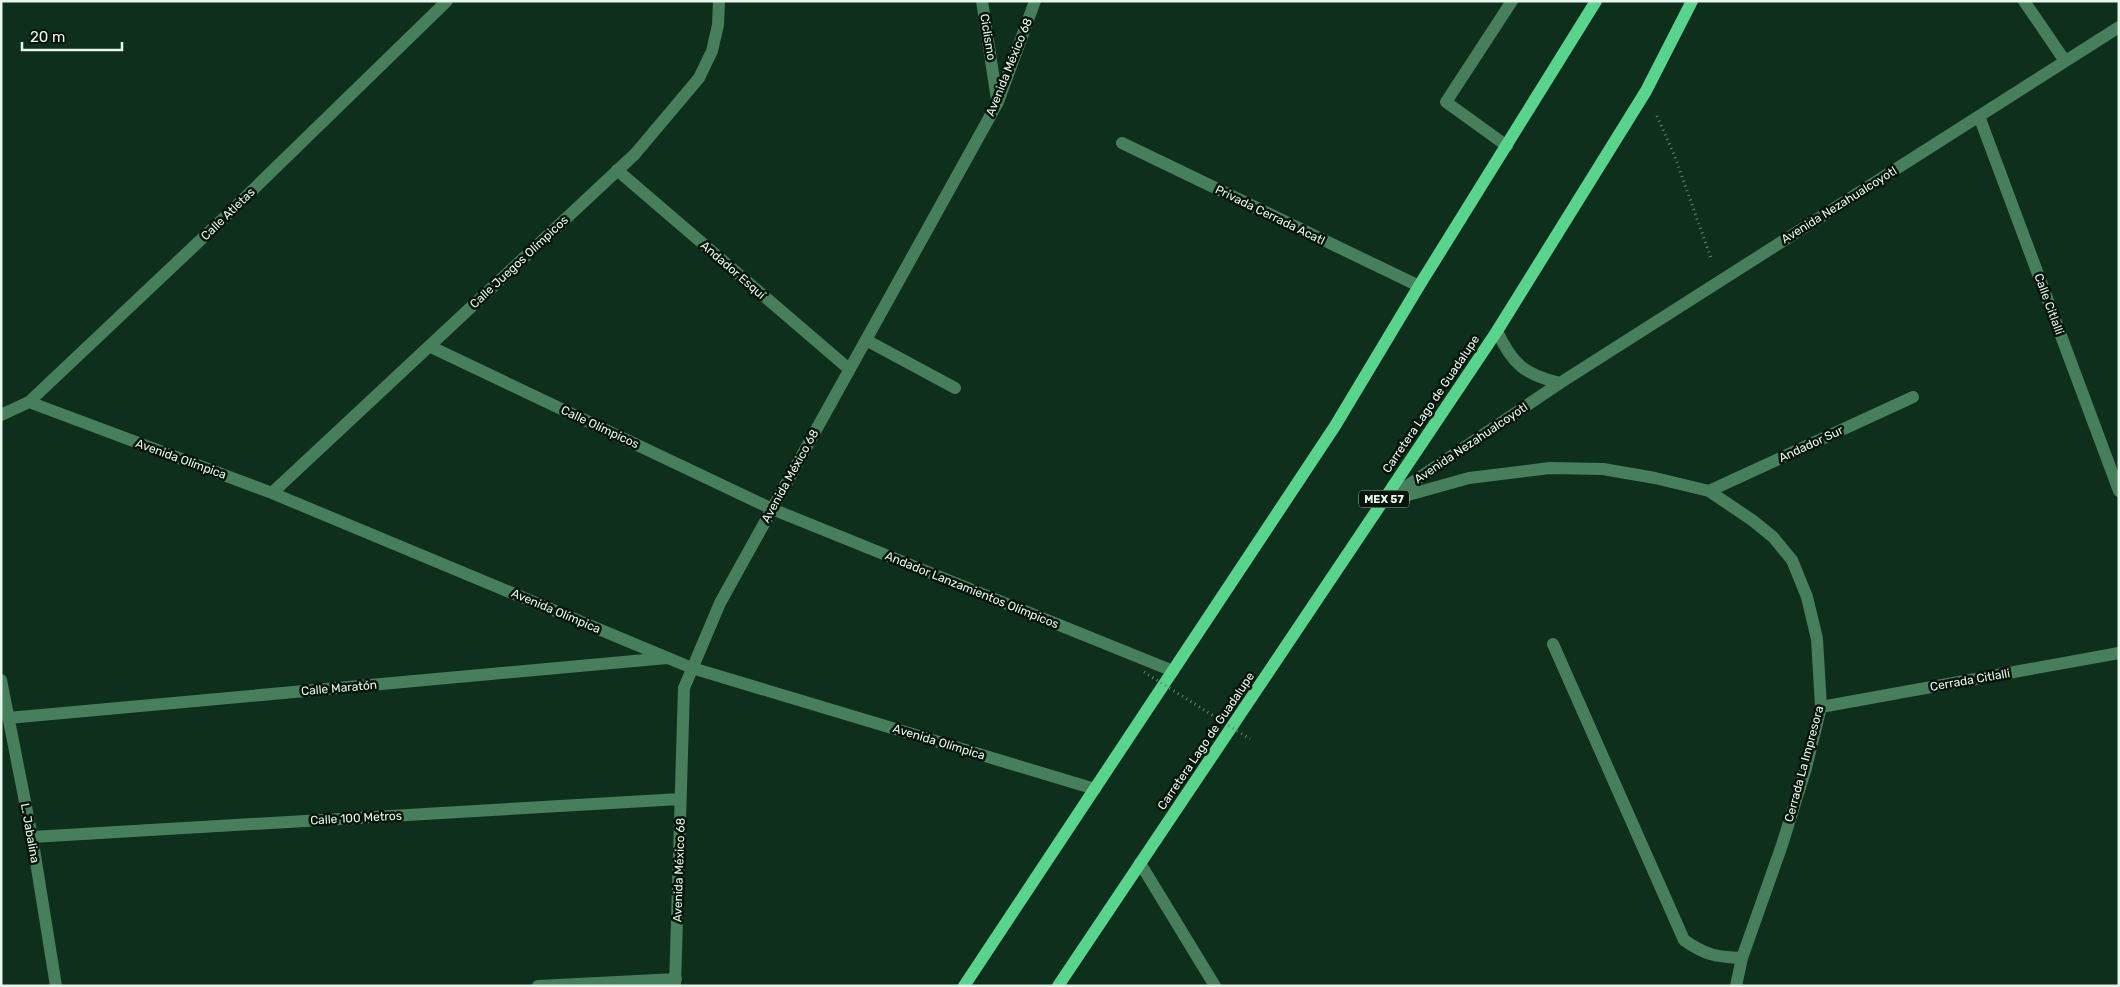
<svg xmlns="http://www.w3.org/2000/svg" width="2120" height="987" viewBox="0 0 2120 987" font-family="Rubik,sans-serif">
<rect width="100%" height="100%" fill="#0e2f1c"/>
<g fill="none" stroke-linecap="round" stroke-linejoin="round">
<!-- path -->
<path stroke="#688473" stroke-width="3" stroke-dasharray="1 4" stroke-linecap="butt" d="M 1657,116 L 1675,157 L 1711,258"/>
<!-- minor -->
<path stroke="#477e5b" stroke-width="12" d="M 982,1 L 997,100
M 2024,1 L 2065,61
M 1979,116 L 2119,491
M 1122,143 L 1419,286
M 1507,146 L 1446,102 L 1512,1
M 617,170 L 849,369
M 1497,331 C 1512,364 1525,375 1560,383
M 866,340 L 955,388
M 429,346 L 772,509 L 1173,671
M 29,402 L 272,493 L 692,668 L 1095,789
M 1,415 L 29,402 L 227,215 L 447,1
M 1709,491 L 1913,397
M 272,493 L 635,154 L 699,78 L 712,51 L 718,25 L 719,1
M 1392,496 L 1560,383 L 2119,27
M 1383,502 L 1469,478 L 1550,468 L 1603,469 L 1655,478 L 1709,491 L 1752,520 L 1773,537 L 1792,560 L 1807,597 L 1817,639 L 1821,707 L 1806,768 L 1782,845 L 1742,958 L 1736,986
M 1553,644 L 1684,940 C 1705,955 1716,957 1742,958
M 1,680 L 32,837 L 56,986
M 1821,707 L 2119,653
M 8,718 L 667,658
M 32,837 L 680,799
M 1140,863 L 1215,986
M 538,986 L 676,979
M 675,986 L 684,688 L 720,603 L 998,102 L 1035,1"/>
<!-- major -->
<path stroke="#59d48d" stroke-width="12" d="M 964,986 L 1335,426 L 1419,286 L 1596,1
M 1058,986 L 1497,331 L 1646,91 L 1692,1"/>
<!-- path-bridge -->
<path stroke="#688473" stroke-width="3" stroke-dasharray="1 4" stroke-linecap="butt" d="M 1144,672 L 1250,739"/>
</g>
<g text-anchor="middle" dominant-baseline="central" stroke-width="5" stroke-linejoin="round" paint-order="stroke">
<!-- shield labels -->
<rect fill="#06140b" stroke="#a2b4a8" stroke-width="1" x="1359" y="490.5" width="50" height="17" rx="4"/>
<g font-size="11" font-weight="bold" fill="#e5f8eb">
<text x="1384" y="499">MEX 57</text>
</g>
<!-- street labels -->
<g font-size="12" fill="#e5f8eb" stroke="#06140b">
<text transform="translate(988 37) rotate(81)">Ciclismo</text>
<text transform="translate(1009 67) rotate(-68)">Avenida México 68</text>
<text transform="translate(1839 205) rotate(-32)">Avenida Nezahualcoyotl</text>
<text transform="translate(228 214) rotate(-44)">Calle Atletas</text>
<text transform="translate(1270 215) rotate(26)">Privada Cerrada Acatl</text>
<text transform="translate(519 262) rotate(-43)">Calle Juegos Olímpicos</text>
<text transform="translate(733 270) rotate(41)">Andador Esquí</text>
<text transform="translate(2049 304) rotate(70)">Calle Citlalli</text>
<text transform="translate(1431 404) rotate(-56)">Carretera Lago de Guadalupe</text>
<text transform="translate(600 427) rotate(25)">Calle Olímpicos</text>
<text transform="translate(1471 443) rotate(-34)">Avenida Nezahualcoyotl</text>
<text transform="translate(1811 444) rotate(-25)">Andador Sur</text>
<text transform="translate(181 459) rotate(20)">Avenida Olímpica</text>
<text transform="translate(790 476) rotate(-61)">Avenida México 68</text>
<text transform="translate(972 590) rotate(22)">Andador Lanzamientos Olímpicos</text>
<text transform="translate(556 611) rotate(23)">Avenida Olímpica</text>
<text transform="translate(1970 680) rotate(-10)">Cerrada Citlalli</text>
<text transform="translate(339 688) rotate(-5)">Calle Maratón</text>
<text transform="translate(1206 741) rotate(-56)">Carretera Lago de Guadalupe</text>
<text transform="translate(939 742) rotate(17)">Avenida Olímpica</text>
<text transform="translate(1804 764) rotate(-75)">Cerrada La Impresora</text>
<text transform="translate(356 818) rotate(-3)">Calle 100 Metros</text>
<text transform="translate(30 833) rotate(80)">L. Jabalina</text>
<text transform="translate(679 870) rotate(-88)">Avenida México 68</text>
</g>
</g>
<!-- border -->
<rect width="2120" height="987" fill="none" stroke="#e5f8eb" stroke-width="5"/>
<!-- scale -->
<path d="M22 42v8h100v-8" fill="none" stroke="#e5f8eb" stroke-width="2.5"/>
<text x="30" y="42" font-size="15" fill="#e5f8eb" stroke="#06140b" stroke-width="4" paint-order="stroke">20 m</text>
</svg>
